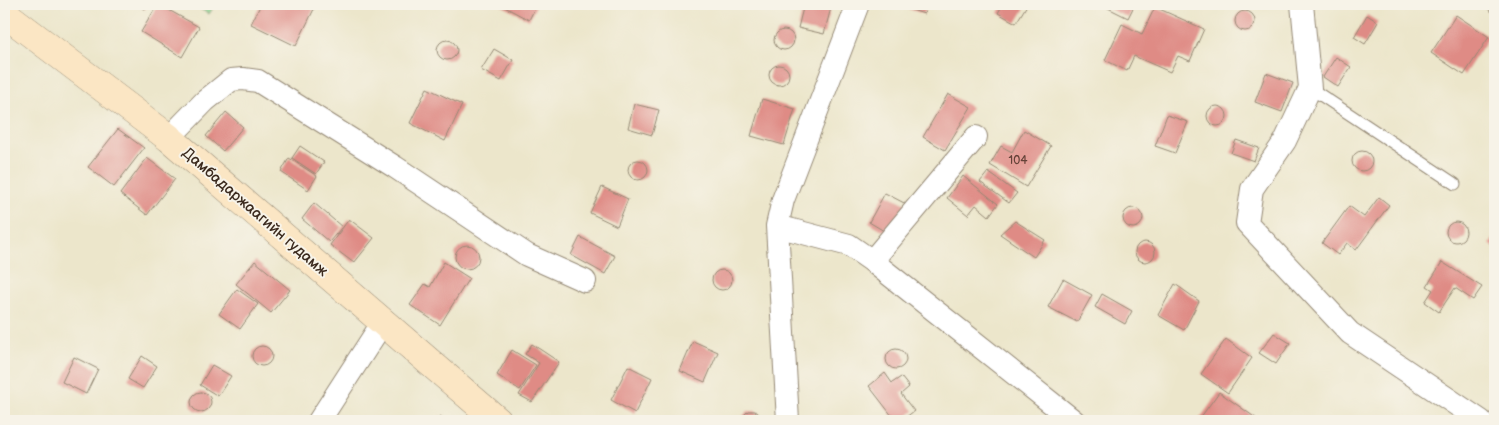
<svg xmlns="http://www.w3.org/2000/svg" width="1499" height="425" viewBox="0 0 1499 425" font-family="'Balsamiq Sans',sans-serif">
<defs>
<pattern id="park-tufts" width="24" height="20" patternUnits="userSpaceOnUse" patternTransform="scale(1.25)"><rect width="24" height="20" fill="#91db97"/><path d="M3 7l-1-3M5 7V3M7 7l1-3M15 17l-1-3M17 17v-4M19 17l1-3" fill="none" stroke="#7ebc82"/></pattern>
</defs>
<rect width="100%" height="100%" fill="#f7f3e8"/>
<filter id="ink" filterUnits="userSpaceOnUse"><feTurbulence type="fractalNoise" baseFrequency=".02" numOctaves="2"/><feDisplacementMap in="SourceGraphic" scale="10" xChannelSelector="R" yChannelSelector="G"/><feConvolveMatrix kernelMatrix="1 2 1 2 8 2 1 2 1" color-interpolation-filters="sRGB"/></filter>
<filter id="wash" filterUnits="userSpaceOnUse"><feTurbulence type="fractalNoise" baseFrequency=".0096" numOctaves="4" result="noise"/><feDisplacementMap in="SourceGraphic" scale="20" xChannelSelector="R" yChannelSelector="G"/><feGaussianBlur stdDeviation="1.12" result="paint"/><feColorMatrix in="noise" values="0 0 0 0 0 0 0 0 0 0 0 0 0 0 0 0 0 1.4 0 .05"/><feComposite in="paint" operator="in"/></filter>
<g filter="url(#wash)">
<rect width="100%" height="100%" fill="#ece6cb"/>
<!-- park -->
<path fill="url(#park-tufts)" stroke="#66825a" d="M 192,4 L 215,4 L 209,14 Z"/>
<g id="blocks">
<!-- building -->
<path fill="#df8b85" d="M 137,4 L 148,4 L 145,9 Z
M 158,4 L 199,27 L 182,57 L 141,32 Z
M 261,4 L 304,4 L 314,9 L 296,46 L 251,24 Z
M 499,4 L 537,4 L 529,20 Z
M 804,4 L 832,4 L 824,34 L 798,28 Z
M 894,4 L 927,4 L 924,14 Z
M 1003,4 L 1027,5 L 1016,23 L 998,13 Z
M 1100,4 L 1135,4 L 1128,18 Z
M 1255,4 L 1271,4 L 1271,7 L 1255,5 Z
M 1481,4 L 1495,4 L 1495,14 Z
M 1155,7 L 1204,29 L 1190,61 L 1178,56 L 1170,72 L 1134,56 L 1127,71 L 1105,60 L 1122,24 L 1142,34 Z
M1235 21a10 10 0 1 1 20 0a10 10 0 1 1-20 0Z
M 1367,15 L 1378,22 L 1365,44 L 1354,37 Z
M 1456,15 L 1489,37 L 1464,75 L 1431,53 Z
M774 40a10 10 0 1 1 20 0a10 10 0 1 1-20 0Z
M437 50a10 10 0 1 1 20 0a10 10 0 1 1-20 0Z
M 494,49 L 513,60 L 501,81 L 481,70 Z
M 1336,57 L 1351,67 L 1338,87 L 1323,77 Z
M769 75a10 10 0 1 1 20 0a10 10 0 1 1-20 0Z
M 1266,73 L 1293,83 L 1282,112 L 1255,102 Z
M 427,88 L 462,105 L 445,141 L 410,123 Z
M 948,94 L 971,107 L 945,150 L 923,137 Z
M 762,99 L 795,109 L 784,145 L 751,136 Z
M 634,104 L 659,110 L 652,135 L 628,128 Z
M1207 116a10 10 0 1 1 20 0a10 10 0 1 1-20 0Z
M 226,112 L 243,127 L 223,151 L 206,136 Z
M 1167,115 L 1188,122 L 1175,153 L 1155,146 Z
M 118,129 L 144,148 L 114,187 L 88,167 Z
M 1024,130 L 1051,146 L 1026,187 L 990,165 L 1001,146 L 1012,152 Z
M 1236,140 L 1259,148 L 1254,161 L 1231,153 Z
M 300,146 L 324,162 L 316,174 L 292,158 Z
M1352 161a10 10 0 1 1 20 0a10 10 0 1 1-20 0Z
M 147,158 L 175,179 L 147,215 L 120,194 Z
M 289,158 L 317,176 L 308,190 L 281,172 Z
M628 170a10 10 0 1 1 20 0a10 10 0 1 1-20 0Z
M 988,172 L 1017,193 L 1009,203 L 980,182 Z
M 963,176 L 998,204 L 989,216 L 976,205 L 968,215 L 947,198 Z
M 602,187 L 628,199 L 617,226 L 590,213 Z
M 885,193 L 906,204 L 889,234 L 869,222 Z
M 1379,197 L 1389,205 L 1356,250 L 1347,243 L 1338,255 L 1322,243 L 1349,206 L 1364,217 Z
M 314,203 L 342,227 L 329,242 L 302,219 Z
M1123 218a10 10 0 1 1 20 0a10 10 0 1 1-20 0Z
M 349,219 L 374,238 L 354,263 L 330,245 Z
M 1015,221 L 1045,240 L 1034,257 L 1000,234 Z
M1446 232a10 10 0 1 1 20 0a10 10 0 1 1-20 0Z
M 1495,236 L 1495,248 L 1490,244 Z
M 580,237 L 615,256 L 605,274 L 571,255 Z
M1135 252a10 10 0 1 1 20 0a10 10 0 1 1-20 0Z
M455 257a12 12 0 1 1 24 0a12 12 0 1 1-24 0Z
M 255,261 L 290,290 L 271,313 L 236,284 Z
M 444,262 L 469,278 L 440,325 L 410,305 L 425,284 L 430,287 Z
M 1442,262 L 1482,287 L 1473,300 L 1455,288 L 1439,312 L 1425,302 L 1433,290 L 1427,286 Z
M712 280a10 10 0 1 1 20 0a10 10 0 1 1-20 0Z
M 1063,279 L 1092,295 L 1077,322 L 1048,307 Z
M 1175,284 L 1199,301 L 1184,330 L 1158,315 Z
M 237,289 L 258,304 L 240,329 L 219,314 Z
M 1102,294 L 1132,311 L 1125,324 L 1095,307 Z
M 1274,333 L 1290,343 L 1276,364 L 1259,353 Z
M 1226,339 L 1252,358 L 1228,393 L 1201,374 Z
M 693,341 L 718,352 L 705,382 L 680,371 Z
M 532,344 L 559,362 L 532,402 L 519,395 L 539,363 L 525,354 Z
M252 356a10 10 0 1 1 20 0a10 10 0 1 1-20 0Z
M886 359a10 10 0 1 1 20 0a10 10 0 1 1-20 0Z
M 512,350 L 536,365 L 520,390 L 497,375 Z
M 142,356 L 157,366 L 143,388 L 128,379 Z
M 74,357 L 98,369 L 86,394 L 62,382 Z
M 212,365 L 231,376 L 218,396 L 200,385 Z
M 628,366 L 652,378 L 635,413 L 611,400 Z
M 885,373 L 892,383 L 901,377 L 909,387 L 901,394 L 914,411 L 901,421 L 896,421 L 869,386 Z
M191 402a10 10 0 1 1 20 0a10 10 0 1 1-20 0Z
M 1219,392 L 1260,421 L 1198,421 Z
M 748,411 L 755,411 L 758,413 L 762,421 L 741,421 L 742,417 Z
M 440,416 L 447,421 L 436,421 Z"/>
</g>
</g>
<g filter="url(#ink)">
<use href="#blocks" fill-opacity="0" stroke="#948874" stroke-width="1"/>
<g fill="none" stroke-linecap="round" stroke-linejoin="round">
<defs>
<path id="lane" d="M 1310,88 L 1455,184"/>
<path id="street" d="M 1302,4 L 1310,88 L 1285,141 L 1252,189 L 1247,223 L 1350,333 L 1481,421
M 169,138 L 205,101 L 231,80 L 243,79 L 258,81 L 395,167 L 527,255 L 585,281
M 777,226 L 849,245 L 872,261 L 1074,421
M 872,261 L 976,137
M 319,421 L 383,322
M 788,421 L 777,226 L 783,200 L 858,4"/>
<path id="secondary" d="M 4,13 L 169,138 L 498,421"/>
</defs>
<!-- lane casing -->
<use href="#lane" stroke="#948874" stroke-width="13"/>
<!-- street casing -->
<use href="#street" stroke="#948874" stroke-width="24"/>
<!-- secondary casing -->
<use href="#secondary" stroke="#948874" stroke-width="29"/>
<!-- lane -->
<use href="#lane" stroke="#fff" stroke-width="11"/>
<!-- street -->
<use href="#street" stroke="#fff" stroke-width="22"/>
<!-- secondary -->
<use href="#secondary" stroke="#fbe6c4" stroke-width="28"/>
</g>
</g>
<g text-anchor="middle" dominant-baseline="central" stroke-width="4" stroke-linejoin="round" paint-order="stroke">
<!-- number labels -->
<g font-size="12" fill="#644238">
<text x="1018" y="160">104</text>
</g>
<!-- street labels -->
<g font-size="15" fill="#3b2a1e" stroke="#f7f3e8">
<text transform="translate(255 212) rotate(41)">Дамбадаржаагийн гудамж</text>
</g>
</g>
<!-- margin -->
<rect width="1499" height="425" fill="none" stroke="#f7f3e8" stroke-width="20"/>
</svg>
